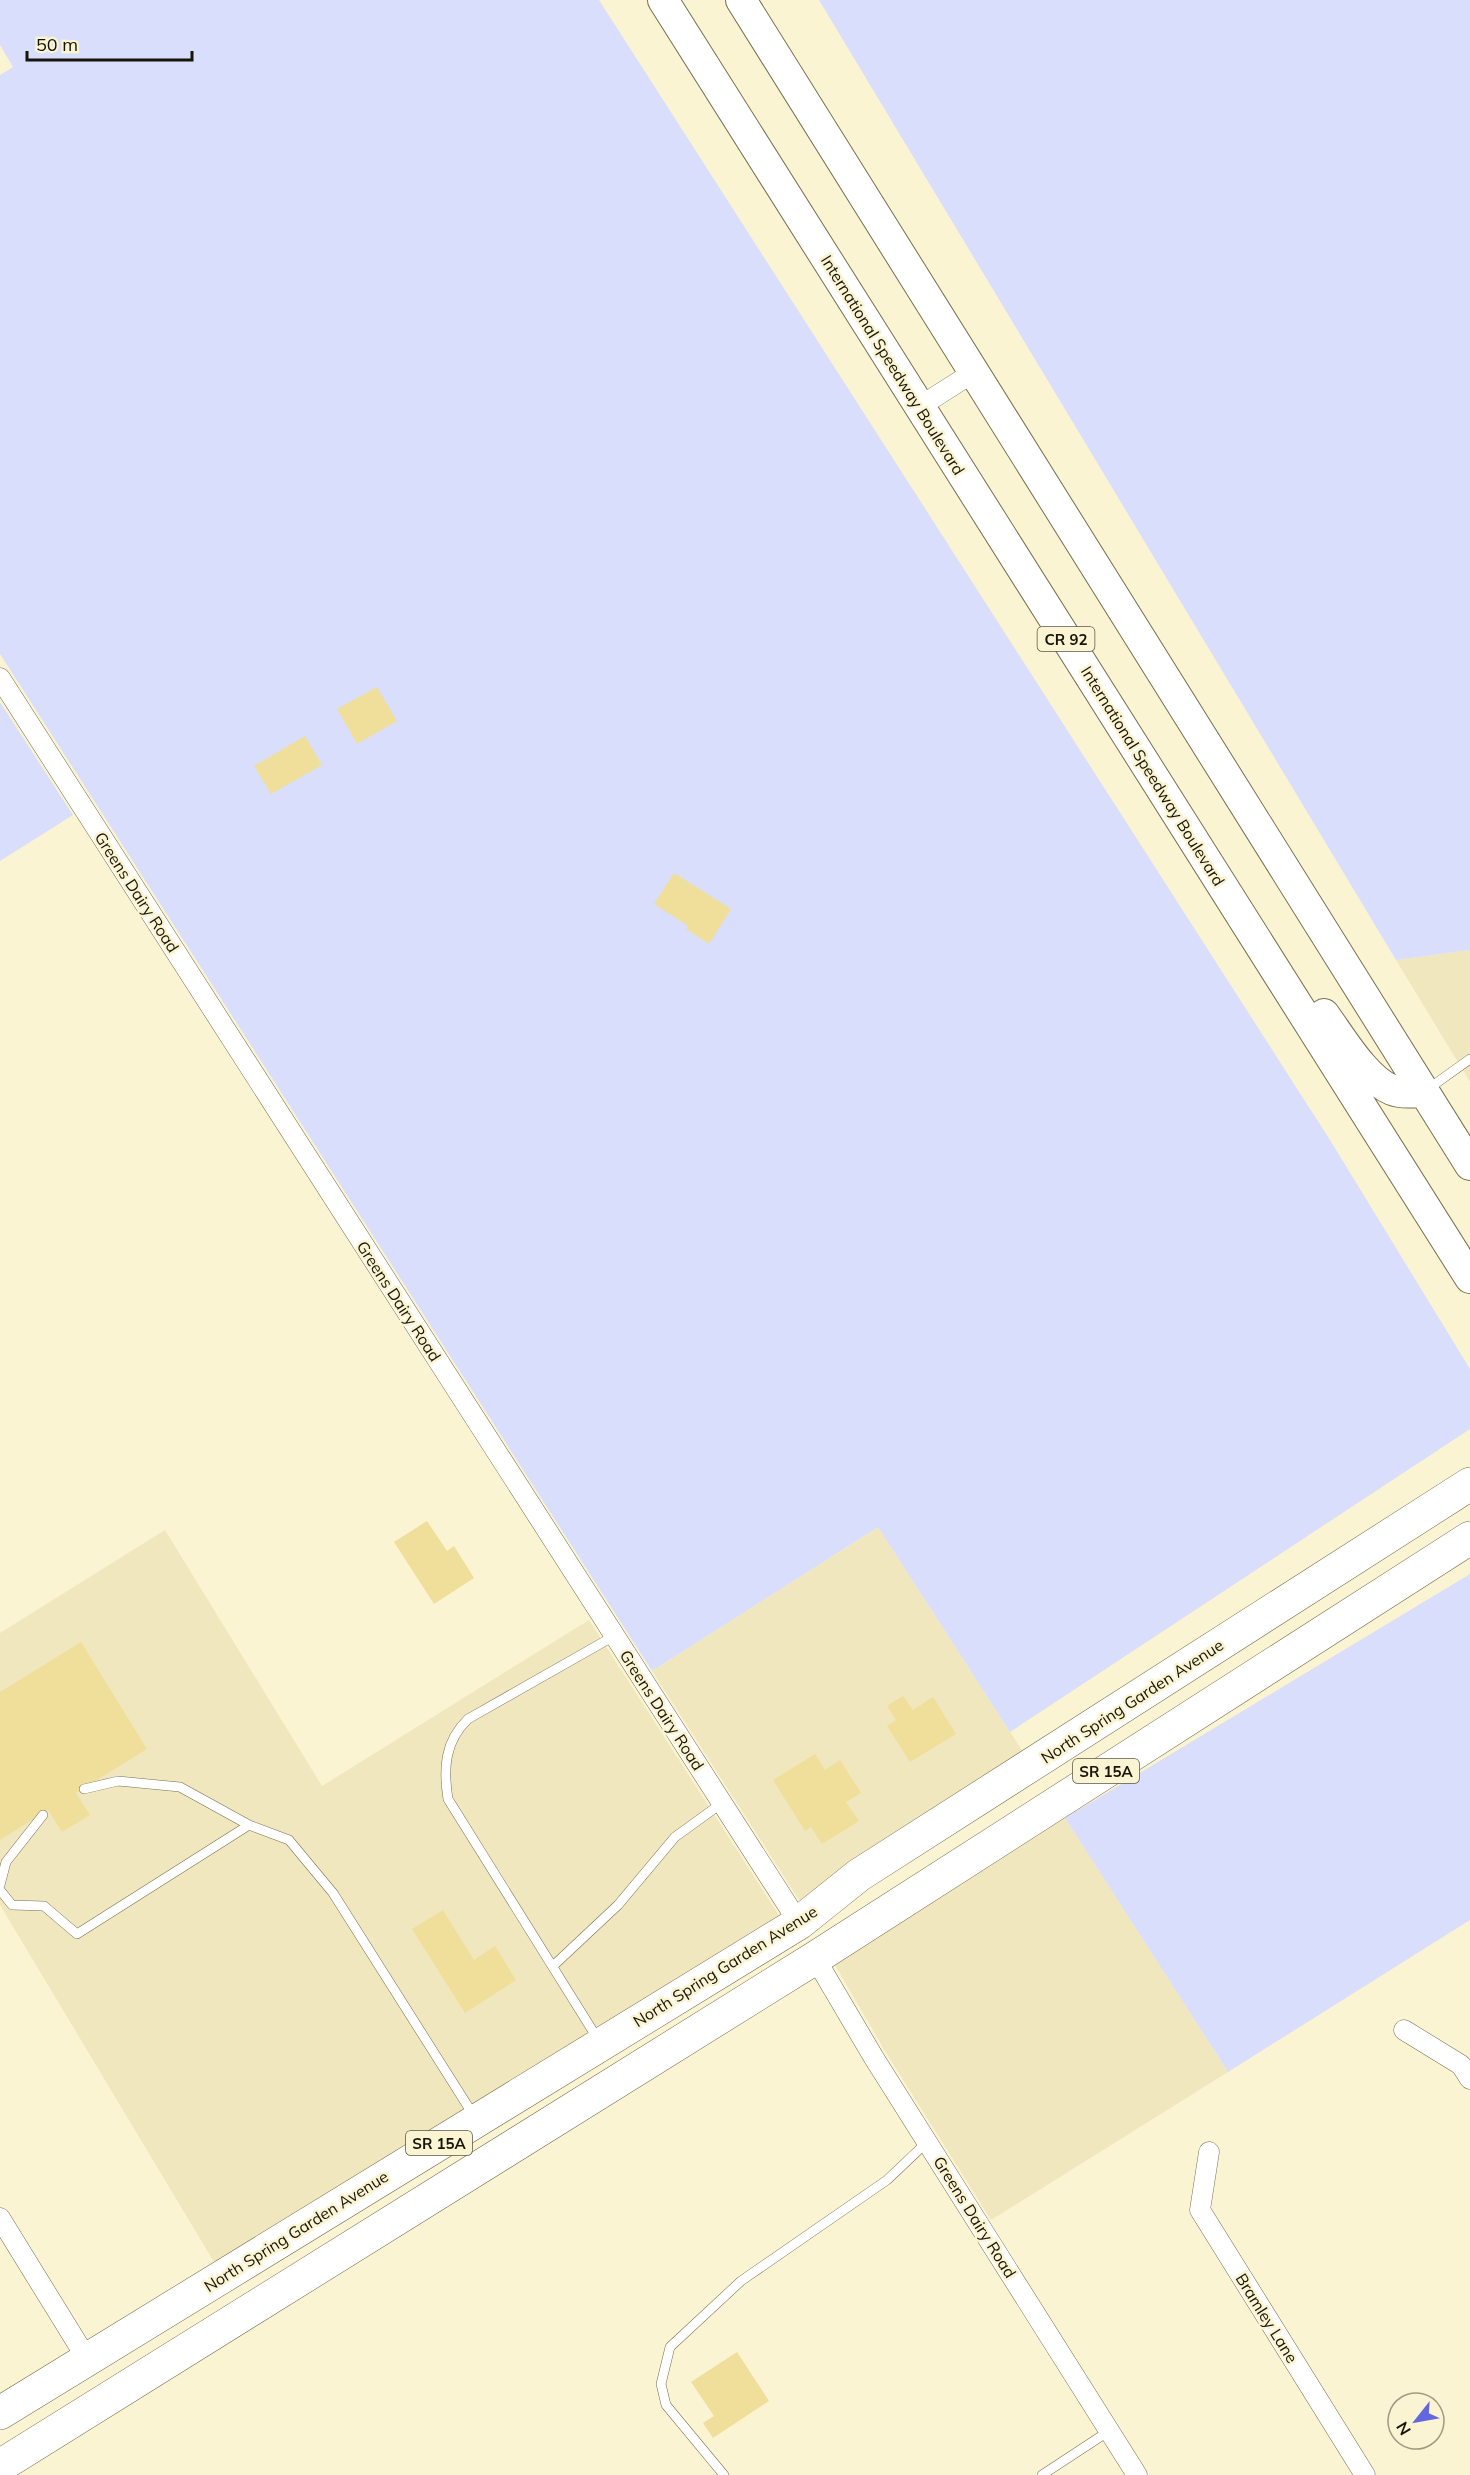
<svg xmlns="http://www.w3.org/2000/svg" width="1470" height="2475" viewBox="0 0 1470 2475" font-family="Mulish,sans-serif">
<rect width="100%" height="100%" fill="#fbf4d2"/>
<!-- built -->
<path fill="#f1e7be" d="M 1470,950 L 1470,1082 L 1396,960 Z
M 878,1527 L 1025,1755 L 803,1906 L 652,1671 Z
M 165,1530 L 322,1786 L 589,1620 L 782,1920 L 217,2267 L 0,1905 L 0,1633 Z
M 1062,1813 L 1228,2072 L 991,2220 L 885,2051 L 832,1960 Z"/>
<!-- green -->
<path fill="#d8defc" d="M 0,0 L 599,0 L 1330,1140 L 1470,1369 L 1470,1429 L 1010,1732 L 878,1527 L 652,1671 L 0,654 L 0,75 L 13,67 L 0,45 Z
M 819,0 L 1470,0 L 1470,950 L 1396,960 Z
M 0,702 L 73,815 L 0,861 Z
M 1470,1574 L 1470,1920 L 1228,2072 L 1065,1818 Z"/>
<!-- building -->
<path fill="#efdf9b" d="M 377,687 L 397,721 L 357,744 L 337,709 Z
M 305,736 L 322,765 L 271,794 L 254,766 Z
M 674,873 L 731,909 L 709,944 L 686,929 L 688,926 L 654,904 Z
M 427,1521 L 447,1551 L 454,1546 L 474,1578 L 434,1604 L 394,1542 Z
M 81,1642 L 147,1749 L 76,1793 L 90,1815 L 62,1832 L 48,1810 L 0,1840 L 0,1692 Z
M 903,1696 L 913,1710 L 933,1697 L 956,1734 L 910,1762 L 887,1726 L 896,1720 L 887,1706 Z
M 815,1754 L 825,1770 L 840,1760 L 861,1793 L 846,1802 L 859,1821 L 822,1844 L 811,1827 L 805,1831 L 773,1780 Z
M 443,1910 L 474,1960 L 495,1946 L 516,1980 L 465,2013 L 412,1929 Z
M 737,2352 L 769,2401 L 713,2438 L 703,2423 L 714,2416 L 691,2382 Z"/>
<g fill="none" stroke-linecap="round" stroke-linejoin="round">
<defs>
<path id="lane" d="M 1428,1089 L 1470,1059
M 84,1789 L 118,1781 L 180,1787 L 249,1825 L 289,1840 L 333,1893 L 474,2116
M 0,1885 L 6,1862 L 43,1815
M 0,1890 L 12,1905 L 44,1906 L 77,1934 L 249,1825
M 553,1966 L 618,1905 L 675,1837 L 722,1803
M 599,2041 L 448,1799 C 443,1768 445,1741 468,1719 L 614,1636
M 724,2475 L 666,2405 L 661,2384 L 670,2347 L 741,2281 L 887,2180 L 927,2142
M 1042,2475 L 1109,2431"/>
<path id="street" d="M 919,407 L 974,372
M 0,678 L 799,1923
M 815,1958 L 874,2058 L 1137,2475
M 1404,2030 L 1461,2065 L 1470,2079
M 1209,2152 L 1200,2210 L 1365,2475
M 0,2218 L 87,2359"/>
<path id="primary" d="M 663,0 L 1470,1278
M 741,0 L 1470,1165
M 1324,1014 C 1341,1037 1365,1079 1392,1090 C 1402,1094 1413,1093 1424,1091"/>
<path id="highway" d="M 0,2413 L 799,1923 L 859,1875 L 1470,1484
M 0,2466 L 815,1958 L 1470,1538"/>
</defs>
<!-- lane casing -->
<use href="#lane" stroke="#777052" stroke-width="10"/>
<!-- street casing -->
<use href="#street" stroke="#777052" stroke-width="21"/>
<!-- primary casing -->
<use href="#primary" stroke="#777052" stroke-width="32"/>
<!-- highway casing -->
<use href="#highway" stroke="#777052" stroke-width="34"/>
<!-- lane -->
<use href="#lane" stroke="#fff" stroke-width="9"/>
<!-- street -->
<use href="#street" stroke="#fff" stroke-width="20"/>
<!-- primary -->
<use href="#primary" stroke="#fff" stroke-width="30"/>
<!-- highway -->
<use href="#highway" stroke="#fff" stroke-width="33"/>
</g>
<g text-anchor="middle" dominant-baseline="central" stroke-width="5" stroke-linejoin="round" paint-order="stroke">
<!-- shield labels -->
<g fill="#fbf4d2" stroke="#5b5745" stroke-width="1.5">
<rect x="1037.5" y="627" width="57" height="24" rx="4.5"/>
<rect x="1073" y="1759" width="66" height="24" rx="4.5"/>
<rect x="406" y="2131" width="66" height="24" rx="4.5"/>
</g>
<g font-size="15" font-weight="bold" fill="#171408">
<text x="1066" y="639">CR 92</text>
<text x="1106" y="1771">SR 15A</text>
<text x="439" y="2143">SR 15A</text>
</g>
<!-- street labels -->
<g font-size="16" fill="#171408" stroke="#fbf4d2">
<text transform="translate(893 365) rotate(58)">International Speedway Boulevard</text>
<text transform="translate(1153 776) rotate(58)">International Speedway Boulevard</text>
<text transform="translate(137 892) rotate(57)">Greens Dairy Road</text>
<text transform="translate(399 1301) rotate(57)">Greens Dairy Road</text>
<text transform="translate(1132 1701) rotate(-33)">North Spring Garden Avenue</text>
<text transform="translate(662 1710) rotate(57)">Greens Dairy Road</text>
<text transform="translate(725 1966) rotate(-32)">North Spring Garden Avenue</text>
<text transform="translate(975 2217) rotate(58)">Greens Dairy Road</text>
<text transform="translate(296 2231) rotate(-32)">North Spring Garden Avenue</text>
<text transform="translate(1267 2318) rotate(58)">Bramley Lane</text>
</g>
</g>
<!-- north arrow -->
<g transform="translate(1416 2421) rotate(239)"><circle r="28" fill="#fbf4d2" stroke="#a09a81" stroke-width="1.5"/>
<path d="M0-4.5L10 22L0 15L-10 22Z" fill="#6267e0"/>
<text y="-9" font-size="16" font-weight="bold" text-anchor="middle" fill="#171408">N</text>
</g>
<!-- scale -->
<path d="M27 51v9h165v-9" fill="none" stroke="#171408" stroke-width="3"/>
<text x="36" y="51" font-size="18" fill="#171408" stroke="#fbf4d2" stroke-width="4.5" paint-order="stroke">50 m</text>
</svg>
